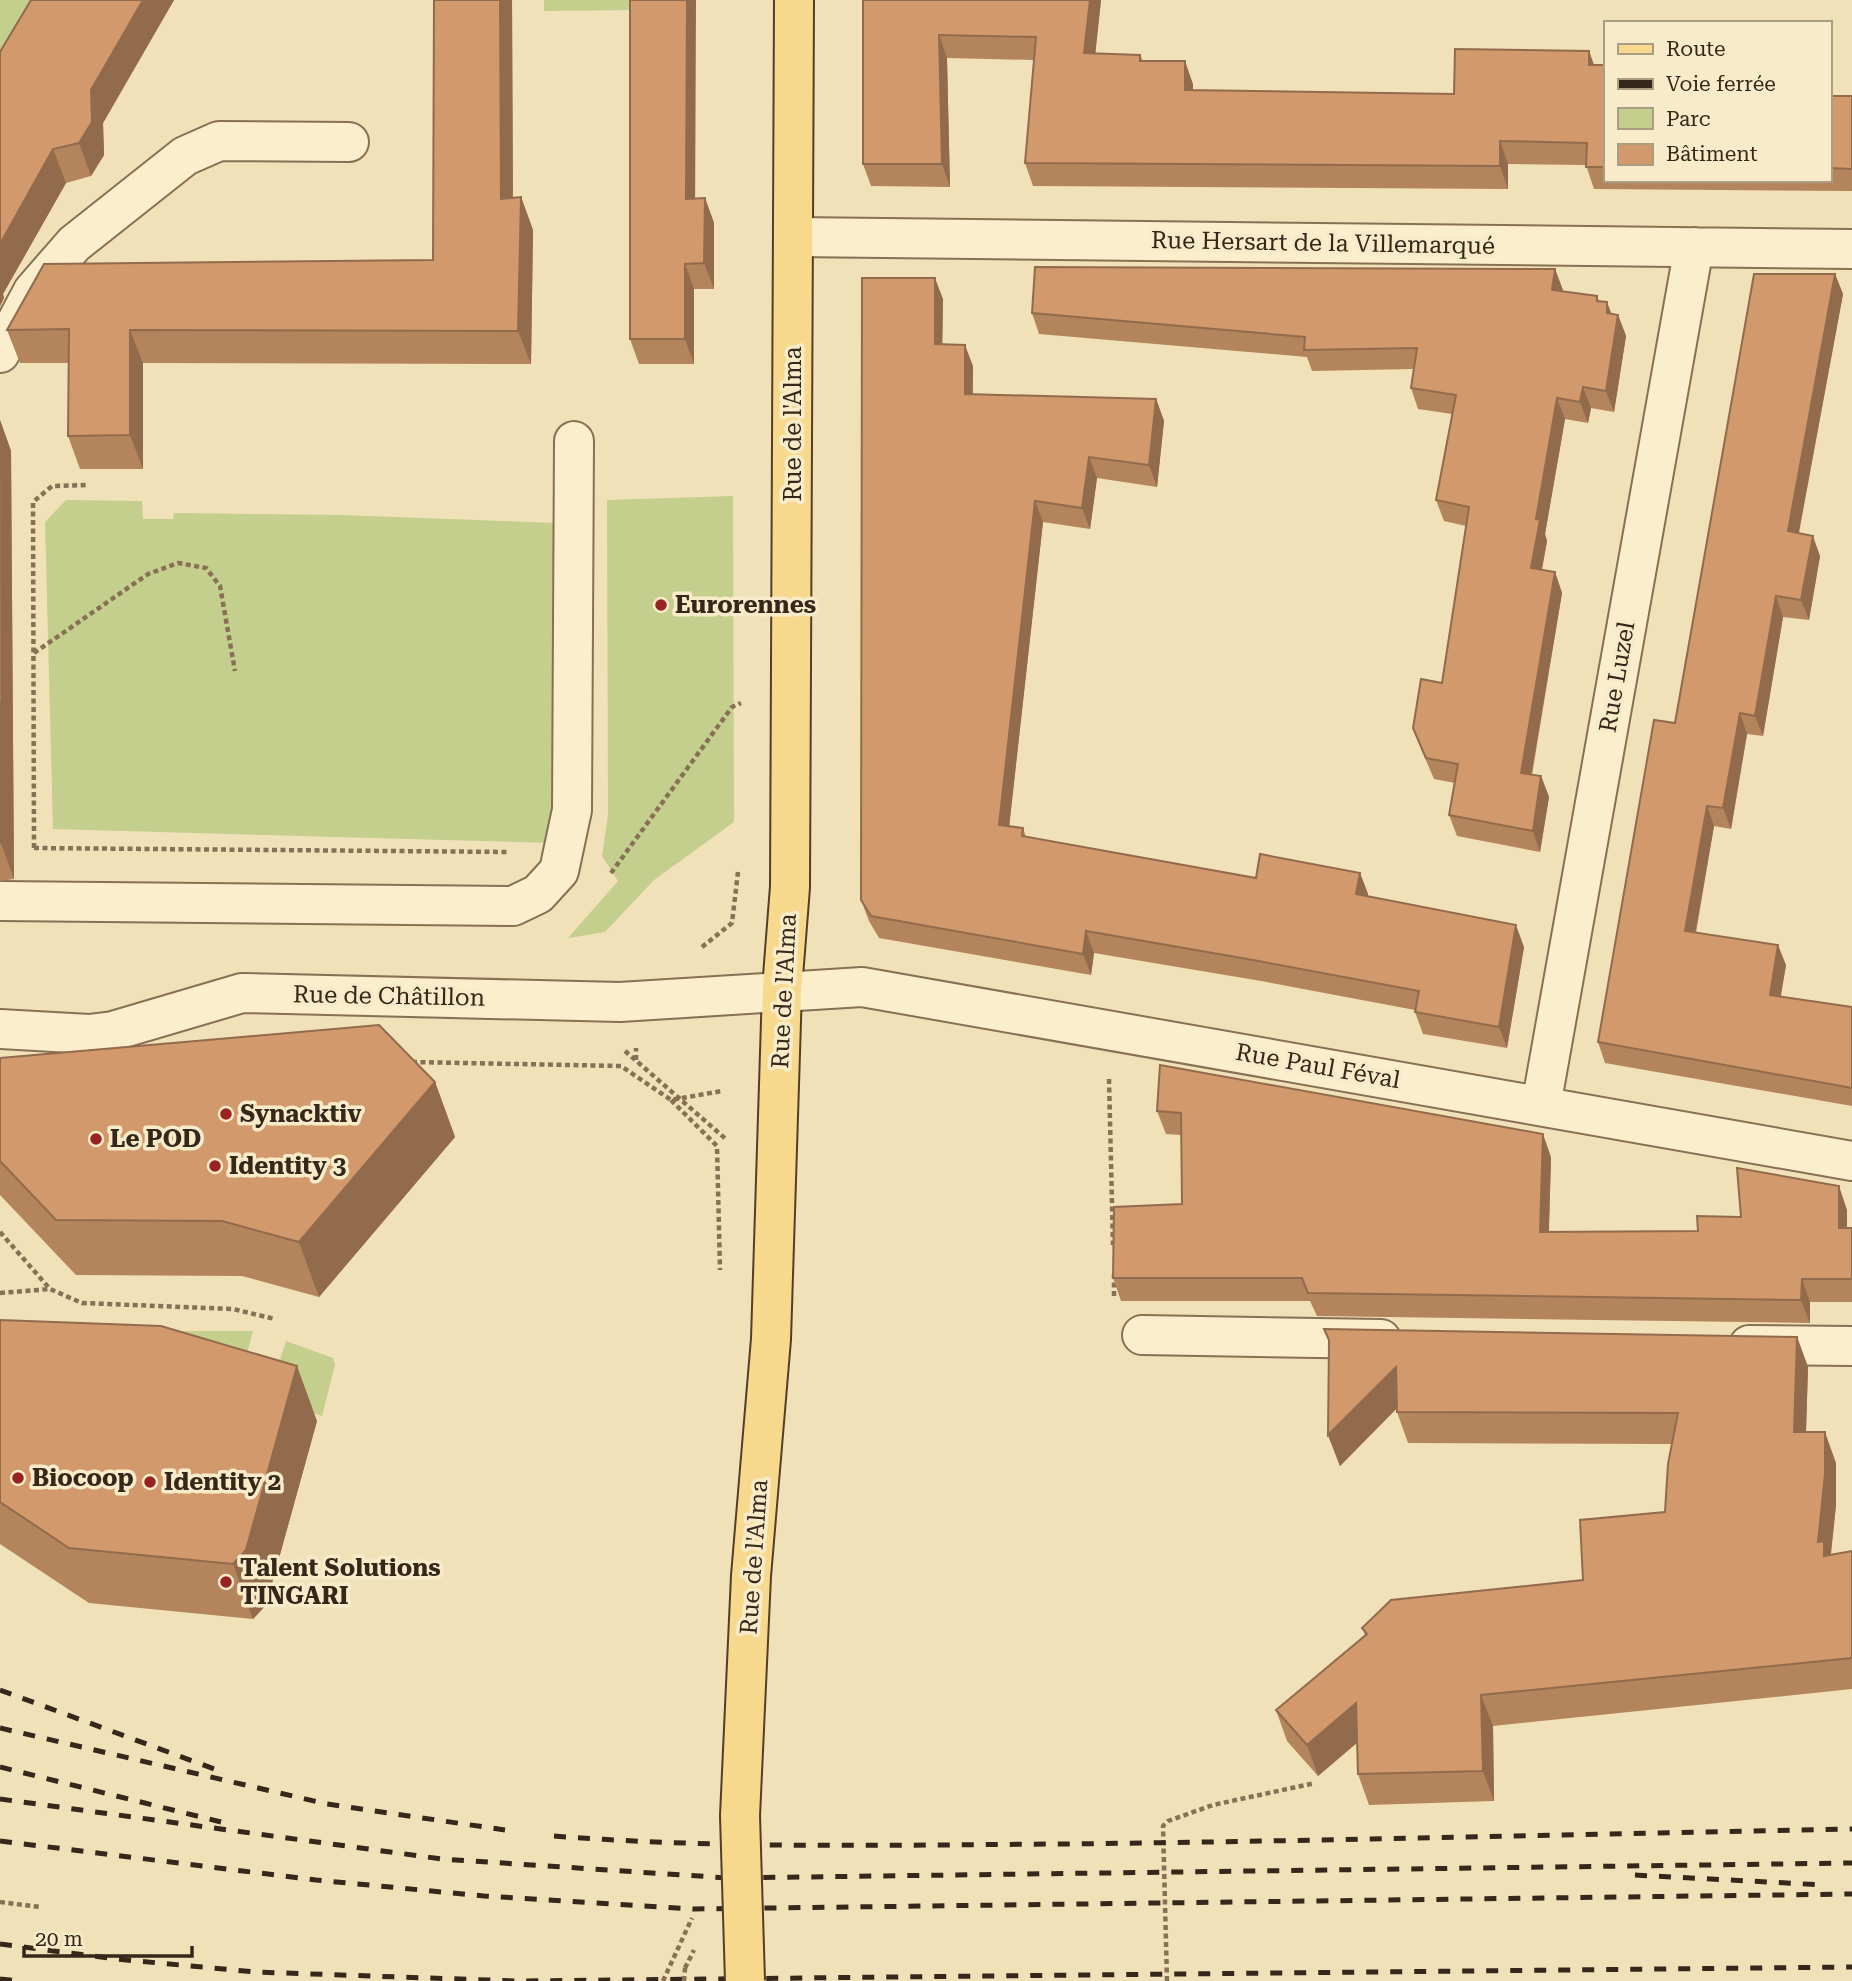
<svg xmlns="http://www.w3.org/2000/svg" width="1852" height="1981" viewBox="0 0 1852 1981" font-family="'Roboto Serif',serif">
<rect width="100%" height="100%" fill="#f0e1b9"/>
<!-- green -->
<path fill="#c4ce8d" d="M 0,0 L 63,0 L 0,105 Z
M 544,0 L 640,0 L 640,10 L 544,11 Z
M 733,496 L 734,822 L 654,880 L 605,932 L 568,938 L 618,881 L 602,856 L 608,814 L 607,500 Z
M 66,500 L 142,501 L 143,519 L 173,519 L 174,513 L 340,515 L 556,523 L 558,728 L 551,843 L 53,829 L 45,522 Z
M 135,1331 L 253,1331 L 237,1390 Z
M 286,1341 L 333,1358 L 335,1365 L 322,1416 L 267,1399 Z"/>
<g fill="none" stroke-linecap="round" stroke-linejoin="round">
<defs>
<path id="minor" d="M 794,237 L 1852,249
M 0,353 L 33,291 L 74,244 L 185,156 L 219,141 L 349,142
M 0,901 L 513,906 L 538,894 L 559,871 L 572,810 L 574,441
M 0,1029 L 89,1034 L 113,1031 L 242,993 L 620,1002 L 862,987 L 1852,1161
M 1541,1106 L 1694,247
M 1142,1335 L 1381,1339
M 1749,1345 L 1852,1346"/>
<path id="major" d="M 740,1816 L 751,1576 L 771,1339 L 782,989 L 790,887 L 794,0"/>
</defs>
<!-- minor casing -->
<use href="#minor" stroke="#877053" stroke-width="42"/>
<!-- major casing -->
<use href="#major" stroke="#543e28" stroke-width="42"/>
<!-- path -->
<path stroke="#877053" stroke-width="4.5" stroke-dasharray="5 3.5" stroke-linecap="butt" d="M 34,653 L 148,574 L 178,563 L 206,568 L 220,586 L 235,671
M 34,848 L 509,852
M 34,848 L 33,502 L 52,486 L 86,485
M 611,873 L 732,707 L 741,703
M 702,947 L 732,923 L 738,872
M 625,1051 L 727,1140
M 636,1060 L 636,1048
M 412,1062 L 621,1066 L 671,1100 L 722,1091
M 1109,1079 L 1113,1245
M 671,1100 L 717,1146 L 720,1270
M 0,1232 L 50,1289 L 82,1303 L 233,1309 L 275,1319
M 1114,1274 L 1114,1297
M 0,1293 L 50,1289
M 0,1902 L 40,1907
M 685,1968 L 694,1950
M 1167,1981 L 1163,1826 L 1168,1821 L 1213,1805 L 1315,1783"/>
<!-- minor -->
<use href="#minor" stroke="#fbeecc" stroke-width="38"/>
<!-- major -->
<use href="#major" stroke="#f7d98d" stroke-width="38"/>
<!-- rail -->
<path stroke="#352719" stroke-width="5" stroke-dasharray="12 12" stroke-linecap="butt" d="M 0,1690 L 217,1770
M 0,1728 L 327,1804 L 505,1830
M 0,1767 L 221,1822
M 0,1799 L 442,1859 L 728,1878 L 1852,1863
M 554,1836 C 723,1849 893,1845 1063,1844 C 1326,1841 1589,1834 1852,1829
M 0,1841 L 316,1880 L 484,1896 L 694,1909 L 1852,1894
M 1635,1875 L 1824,1885
M 0,1944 L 116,1959 L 255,1972 L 516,1981 L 1852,1967
M 0,1979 L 18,1981"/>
<defs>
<path id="major-bridge" d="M 740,1816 L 745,1981"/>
</defs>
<!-- major-bridge casing -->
<use href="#major-bridge" stroke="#543e28" stroke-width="42" stroke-linecap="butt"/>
<!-- path-bridge -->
<path stroke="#877053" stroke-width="4.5" stroke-dasharray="5 3.5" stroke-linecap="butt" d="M 663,1981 L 692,1918
M 684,1981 L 685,1968"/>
<!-- major-bridge -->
<use href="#major-bridge" stroke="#f7d98d" stroke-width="38"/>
</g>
<!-- wall -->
<path fill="#b4845d" d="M 31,0 L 174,0 L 103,123 L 104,155 L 91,176 L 66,183 L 3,294 L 4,298 L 0,306 L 0,52 Z
M 434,0 L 512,0 L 513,197 L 521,197 L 533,230 L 531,364 L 143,363 L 143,469 L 80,469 L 68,436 L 69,363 L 20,363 L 7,330 L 433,260 Z
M 863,0 L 1101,0 L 1095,53 L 1140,55 L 1143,61 L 1193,84 L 1193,90 L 1454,94 L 1589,51 L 1594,65 L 1605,65 L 1605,180 L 1829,180 L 1829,96 L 1852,96 L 1852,191 L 1594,189 L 1586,165 L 1508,164 L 1508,189 L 1033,186 L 1025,163 L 1034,60 L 947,58 L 950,187 L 871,186 L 863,164 Z
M 695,198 L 705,198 L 714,223 L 714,289 L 694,289 L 694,364 L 639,364 L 630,339 Z
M 1555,269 L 1563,291 L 1597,296 L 1599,301 L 1612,314 L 1618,315 L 1626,336 L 1614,412 L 1591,408 L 1588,423 L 1565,419 L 1545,534 L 1547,541 L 1542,570 L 1555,572 L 1562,593 L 1532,775 L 1541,776 L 1549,797 L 1540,852 L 1457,836 L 1449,815 L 1455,783 L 1434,779 L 1421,749 L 1413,728 L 1442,683 L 1466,526 L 1444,521 L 1436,500 L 1452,414 L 1418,409 L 1411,388 L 1414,369 L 1312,371 L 1307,357 L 1039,334 L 1032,313 Z
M 1835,274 L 1843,294 L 1799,533 L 1820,556 L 1809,620 L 1783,617 L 1763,736 L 1747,734 L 1731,829 L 1714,826 L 1696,933 L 1786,965 L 1781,996 L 1852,1007 L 1852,1106 L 1605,1063 L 1598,1042 L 1675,723 Z
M 943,299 L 942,345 L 973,366 L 973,394 L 1156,399 L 1164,421 L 1157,487 L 1097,478 L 1090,529 L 1043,522 L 1009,826 L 1023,828 L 1026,837 L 1256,878 L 1360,873 L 1368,894 L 1368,896 L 1524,947 L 1507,1048 L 1423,1034 L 1415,1012 L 1415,1010 L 1261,981 L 1094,953 L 1091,975 L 879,938 L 869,921 L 861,900 Z
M 0,420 L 11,451 L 14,879 L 0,881 Z
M 0,1058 L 435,1082 L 455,1137 L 319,1297 L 242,1276 L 76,1275 L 0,1195 Z
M 1160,1065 L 1551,1157 L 1549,1232 L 1698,1231 L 1741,1217 L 1847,1210 L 1847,1228 L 1852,1228 L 1852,1302 L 1810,1302 L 1810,1323 L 1317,1316 L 1310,1301 L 1121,1301 L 1113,1278 L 1182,1204 L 1181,1135 L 1166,1134 L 1157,1111 Z
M 0,1320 L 317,1421 L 266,1605 L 253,1619 L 89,1603 L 0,1544 Z
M 1324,1329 L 1797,1337 L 1808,1367 L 1806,1432 L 1836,1463 L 1836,1505 L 1831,1555 L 1852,1551 L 1852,1689 L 1493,1726 L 1494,1801 L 1369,1805 L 1358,1774 L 1357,1743 L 1318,1776 L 1287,1741 L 1276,1710 L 1365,1635 L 1362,1628 L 1583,1580 L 1665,1512 L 1672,1444 L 1408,1443 L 1397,1412 L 1397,1408 L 1340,1466 L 1328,1435 L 1329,1342 Z"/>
<!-- shaded-wall -->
<path fill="#926b4c" d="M 143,0 L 174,0 L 103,123 L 104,155 L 91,176 L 79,143 L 91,90 Z
M 500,0 L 512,0 L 513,232 L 501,199 Z
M 687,0 L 696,0 L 695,224 L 686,199 Z
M 1090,0 L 1101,0 L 1093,76 L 1084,53 Z
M 939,35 L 947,58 L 950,187 L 942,164 Z
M 1589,51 L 1597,74 L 1589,65 Z
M 1185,61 L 1193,84 L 1193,112 L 1185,90 Z
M 1500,141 L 1508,164 L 1508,189 L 1500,166 Z
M 53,149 L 66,183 L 3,294 L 4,298 L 0,306 L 0,244 Z
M 521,197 L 533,230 L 531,364 L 518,331 Z
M 705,198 L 714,223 L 714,289 L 704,263 Z
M 685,264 L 694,289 L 694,364 L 685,339 Z
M 1555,269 L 1563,290 L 1559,310 L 1552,290 Z
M 1835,274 L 1843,294 L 1795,552 L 1788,531 Z
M 935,278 L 943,299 L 942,366 L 935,344 Z
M 1607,302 L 1615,323 L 1607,313 Z
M 1618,315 L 1626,336 L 1614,412 L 1606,391 Z
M 130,330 L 143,363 L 143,469 L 130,435 Z
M 965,345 L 973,366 L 972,415 L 965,394 Z
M 1583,387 L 1591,408 L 1588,423 L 1580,402 Z
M 1557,398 L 1565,419 L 1545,534 L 1547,541 L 1538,589 L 1531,568 L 1536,519 Z
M 1156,399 L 1164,421 L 1157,487 L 1149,465 Z
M 0,420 L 11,451 L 14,879 L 1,843 Z
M 1089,457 L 1097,478 L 1090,529 L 1082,508 Z
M 1035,501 L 1043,522 L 1007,846 L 999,825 Z
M 1813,536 L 1820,556 L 1809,620 L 1801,600 Z
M 1555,572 L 1562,593 L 1528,794 L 1521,773 Z
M 1776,596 L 1783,617 L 1763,736 L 1755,716 Z
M 1740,713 L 1747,734 L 1731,829 L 1723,808 Z
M 1541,776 L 1549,797 L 1540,852 L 1533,831 Z
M 1707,806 L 1714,826 L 1692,951 L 1685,931 Z
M 1360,873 L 1368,894 L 1364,916 L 1356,894 Z
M 1516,925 L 1524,947 L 1507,1048 L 1499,1027 Z
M 1086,931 L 1094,953 L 1091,975 L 1083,954 Z
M 1778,945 L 1786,965 L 1777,1015 L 1770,995 Z
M 435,1082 L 455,1137 L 319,1297 L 299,1242 Z
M 1543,1134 L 1551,1157 L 1548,1255 L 1540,1232 Z
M 1839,1186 L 1847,1210 L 1847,1251 L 1839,1228 Z
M 1802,1279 L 1810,1302 L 1810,1323 L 1801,1300 Z
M 1797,1337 L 1808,1367 L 1805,1462 L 1794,1432 Z
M 297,1366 L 317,1421 L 266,1605 L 253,1619 L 233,1564 Z
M 1396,1367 L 1407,1398 L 1340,1466 L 1328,1435 Z
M 1825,1432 L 1836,1463 L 1836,1505 L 1830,1560 L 1835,1586 L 1818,1542 Z
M 1481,1695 L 1493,1726 L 1494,1801 L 1483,1771 Z
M 1356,1703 L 1367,1734 L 1318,1776 L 1307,1745 Z"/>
<!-- building -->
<path fill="#d1996c" stroke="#926b4c" stroke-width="2" d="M 31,0 L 143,0 L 91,90 L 92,122 L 79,143 L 53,149 L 0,244 L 0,52 Z
M 434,0 L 500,0 L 501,199 L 521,197 L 518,331 L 130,330 L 130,435 L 68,436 L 69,329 L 7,330 L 44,264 L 433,260 Z
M 630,0 L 687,0 L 686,199 L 705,198 L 704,263 L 685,264 L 685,339 L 630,339 Z
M 863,0 L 1090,0 L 1084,53 L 1140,55 L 1140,61 L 1185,61 L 1185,90 L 1454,94 L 1455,49 L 1589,51 L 1589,65 L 1605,65 L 1605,167 L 1586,167 L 1587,143 L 1500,141 L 1500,166 L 1025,163 L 1036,37 L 939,35 L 942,164 L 863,164 Z
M 1829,96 L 1852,96 L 1852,169 L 1829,168 Z
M 1035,267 L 1555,269 L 1552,290 L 1597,296 L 1597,301 L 1607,302 L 1607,313 L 1618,315 L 1606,391 L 1583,387 L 1580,402 L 1557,398 L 1536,519 L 1540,520 L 1531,568 L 1555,572 L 1521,773 L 1541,776 L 1533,831 L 1449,815 L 1458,764 L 1426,758 L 1413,728 L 1421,679 L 1442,683 L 1469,507 L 1436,500 L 1456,395 L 1411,388 L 1417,348 L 1304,350 L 1305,337 L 1032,313 Z
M 1754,274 L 1835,274 L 1788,531 L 1813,536 L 1801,600 L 1776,596 L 1755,716 L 1740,713 L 1723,808 L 1707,806 L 1685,931 L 1778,945 L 1770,995 L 1852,1007 L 1852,1088 L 1598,1042 L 1654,720 L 1675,723 Z
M 862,278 L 935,278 L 935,344 L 965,345 L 965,394 L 1156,399 L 1149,465 L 1089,457 L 1082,508 L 1035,501 L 999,825 L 1023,828 L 1022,836 L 1256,878 L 1260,854 L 1360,873 L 1356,894 L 1516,925 L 1499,1027 L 1415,1012 L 1419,991 L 1253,960 L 1086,931 L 1083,954 L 871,916 L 861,900 Z
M 0,702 L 1,843 L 0,843 Z
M 379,1025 L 435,1082 L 299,1242 L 222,1221 L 56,1220 L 0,1161 L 0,1058 Z
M 1160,1065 L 1543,1134 L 1540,1232 L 1698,1231 L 1697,1216 L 1741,1217 L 1737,1168 L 1839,1186 L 1839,1228 L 1852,1228 L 1852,1279 L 1802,1279 L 1801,1300 L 1308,1293 L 1302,1278 L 1113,1278 L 1114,1207 L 1182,1204 L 1181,1113 L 1157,1111 Z
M 0,1320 L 161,1326 L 297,1366 L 246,1550 L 233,1564 L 69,1548 L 0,1502 Z
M 1324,1329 L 1797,1337 L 1794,1432 L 1825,1432 L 1825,1474 L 1818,1542 L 1824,1541 L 1824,1556 L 1852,1551 L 1852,1658 L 1481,1695 L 1483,1771 L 1358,1774 L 1356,1703 L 1307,1745 L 1276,1710 L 1367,1634 L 1362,1628 L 1391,1600 L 1583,1580 L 1580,1520 L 1665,1512 L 1668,1464 L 1678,1413 L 1397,1412 L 1396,1367 L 1328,1435 L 1329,1340 Z"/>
<!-- markers -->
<g fill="#992320" stroke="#f7ebc9" stroke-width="2.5">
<circle cx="661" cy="605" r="7"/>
<circle cx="226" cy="1114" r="7"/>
<circle cx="96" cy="1139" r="7"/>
<circle cx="215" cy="1166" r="7"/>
<circle cx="18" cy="1478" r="7"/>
<circle cx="150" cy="1482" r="7"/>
<circle cx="226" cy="1582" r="7"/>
</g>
<g text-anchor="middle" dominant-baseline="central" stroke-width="7" stroke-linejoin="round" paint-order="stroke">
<!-- street labels -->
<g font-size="24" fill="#352719" stroke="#f7ebc9">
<text transform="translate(1323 243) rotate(1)">Rue Hersart de la Villemarqué</text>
<text transform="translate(793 424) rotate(-90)">Rue de l'Alma</text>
<text transform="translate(1617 677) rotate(-80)">Rue Luzel</text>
<text transform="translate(784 991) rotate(-87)">Rue de l'Alma</text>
<text transform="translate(389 996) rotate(1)">Rue de Châtillon</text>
<text transform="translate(1318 1066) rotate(10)">Rue Paul Féval</text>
<text transform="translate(754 1557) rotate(-86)">Rue de l'Alma</text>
</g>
<!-- poi labels -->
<g font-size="24" font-weight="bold" fill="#352719" stroke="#f7ebc9" text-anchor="start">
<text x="675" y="605">Eurorennes</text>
<text x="240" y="1114">Synacktiv</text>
<text x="110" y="1139">Le POD</text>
<text x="229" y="1166">Identity 3</text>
<text x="32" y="1478">Biocoop</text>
<text x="164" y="1482">Identity 2</text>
<text x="240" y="1568">Talent Solutions<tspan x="240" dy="28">TINGARI</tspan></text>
</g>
</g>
<!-- legend -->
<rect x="1604" y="21" width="228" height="161" fill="#f7ebc9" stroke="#a99d83" stroke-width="2"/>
<rect x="1618" y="44" width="35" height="10" fill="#f7d98d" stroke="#a99d83" stroke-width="2"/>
<text x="1666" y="56" font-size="21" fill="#352719">Route</text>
<rect x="1618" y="79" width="35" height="10" fill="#352719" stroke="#a99d83" stroke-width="2"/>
<text x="1666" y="91" font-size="21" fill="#352719">Voie ferrée</text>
<rect x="1618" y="108" width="35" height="21" fill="#c4ce8d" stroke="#a99d83" stroke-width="2"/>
<text x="1666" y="126" font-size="21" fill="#352719">Parc</text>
<rect x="1618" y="144" width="35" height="21" fill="#d1996c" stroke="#a99d83" stroke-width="2"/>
<text x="1666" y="161" font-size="21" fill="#352719">Bâtiment</text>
<!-- scale -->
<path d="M24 1946v10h168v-10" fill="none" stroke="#352719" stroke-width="3.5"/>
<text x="35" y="1946" font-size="21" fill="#352719" stroke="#f7ebc9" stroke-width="5" paint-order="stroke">20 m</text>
</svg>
